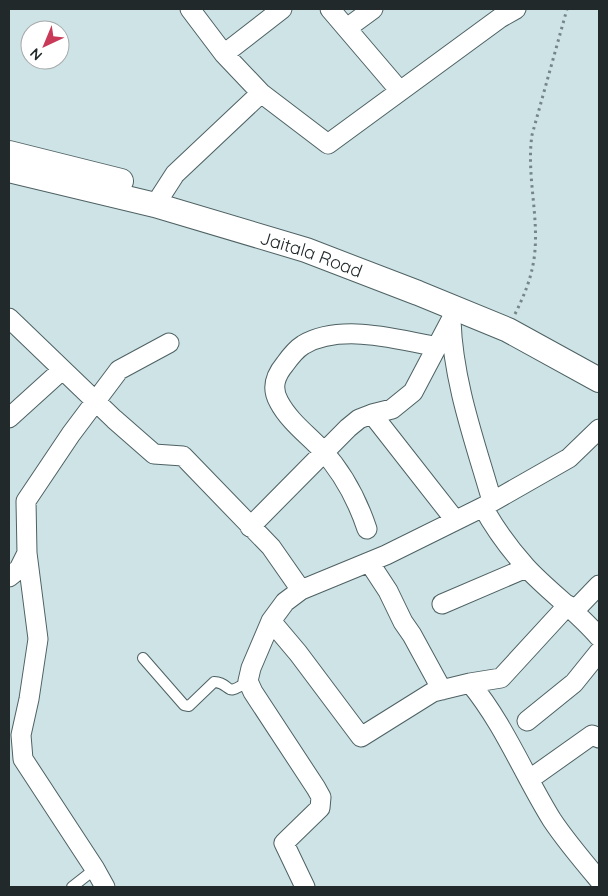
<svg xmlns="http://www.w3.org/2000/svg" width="608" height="896" viewBox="0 0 608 896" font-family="Quicksand,sans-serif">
<rect width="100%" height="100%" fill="#cde3e6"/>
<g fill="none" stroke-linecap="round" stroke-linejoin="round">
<defs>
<path id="service" d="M 143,658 L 184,705 L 189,706 L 214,682 C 233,683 223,699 248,681
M 72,887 L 95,869"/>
<path id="minor" d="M 190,9 L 224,54 L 261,93 L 328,144 L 500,18 L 516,9
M 330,9 L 400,91
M 347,28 L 373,9
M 224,54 L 282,9
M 155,205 L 175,174 L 261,93
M 9,318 L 114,419 L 154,454 L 183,456 L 271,547 L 301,590
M 451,320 C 453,382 475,442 492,501
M 372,414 L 455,520
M 9,418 L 62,370
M 483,507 C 495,529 509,548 526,567 C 549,592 577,611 599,637
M 250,527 L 348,428 L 359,419 L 372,414 L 392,409 L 413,392 L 451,320
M 367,529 C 357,499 344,474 322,450 C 308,435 289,421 279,402 C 271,388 275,376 285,364 C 290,357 295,350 303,345 C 340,323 398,339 437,347
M 369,562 L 388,591 L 403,622 L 412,635 L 442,690
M 9,577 L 19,569 L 27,553
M 442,604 L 526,568
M 574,611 L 599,585
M 271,621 L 298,653 L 361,737 L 433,692 L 470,683 C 504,724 524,775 552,820 C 566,841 583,861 599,880
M 470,683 L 501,678 L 568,605
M 527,721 L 574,683 L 599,652
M 530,779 L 592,735 L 599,738
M 105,887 L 95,869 L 23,759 L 21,735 L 29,699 L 38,639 L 27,553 L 26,501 L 71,434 L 119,370 L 169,343
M 305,887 L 284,843 L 320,808 L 321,797 L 316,788 L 253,692 L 248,681 L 251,668 L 271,621 L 285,602 L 301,590 L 386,555 L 483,507 L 569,458 L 599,429"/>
<g id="tertiary">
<path d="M 9,153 L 121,181"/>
<path id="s1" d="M 9,170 L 155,205 L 306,250 L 418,293 L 508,330 L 599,380"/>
</g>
</defs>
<!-- service casing -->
<use href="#service" stroke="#4e6163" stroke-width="12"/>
<!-- minor casing -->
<use href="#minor" stroke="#4e6163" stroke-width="21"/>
<!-- tertiary casing -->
<use href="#tertiary" stroke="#4e6163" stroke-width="26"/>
<!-- path -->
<path stroke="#768587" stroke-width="3" stroke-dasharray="2.5 4" stroke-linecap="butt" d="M 515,314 C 524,296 531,279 534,259 C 540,218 526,176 532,135 L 567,9"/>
<!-- service -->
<use href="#service" stroke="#fff" stroke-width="10"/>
<!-- minor -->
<use href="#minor" stroke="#fff" stroke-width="19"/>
<!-- tertiary -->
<use href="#tertiary" stroke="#fff" stroke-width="24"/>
</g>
<g text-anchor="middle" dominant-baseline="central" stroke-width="4.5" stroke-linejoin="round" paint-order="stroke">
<!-- street labels -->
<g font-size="18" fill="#21292a" stroke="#fff">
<text stroke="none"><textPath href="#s1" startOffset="314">Jaitala Road</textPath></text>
</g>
</g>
<!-- border -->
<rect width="608" height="896" fill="none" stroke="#21292a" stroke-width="20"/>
<!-- north arrow -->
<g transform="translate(45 45) rotate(224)"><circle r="24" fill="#ffffff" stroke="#a6a9aa"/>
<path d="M0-4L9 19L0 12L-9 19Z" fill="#c93958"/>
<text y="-8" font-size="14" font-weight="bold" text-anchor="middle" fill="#21292a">N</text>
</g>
</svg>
